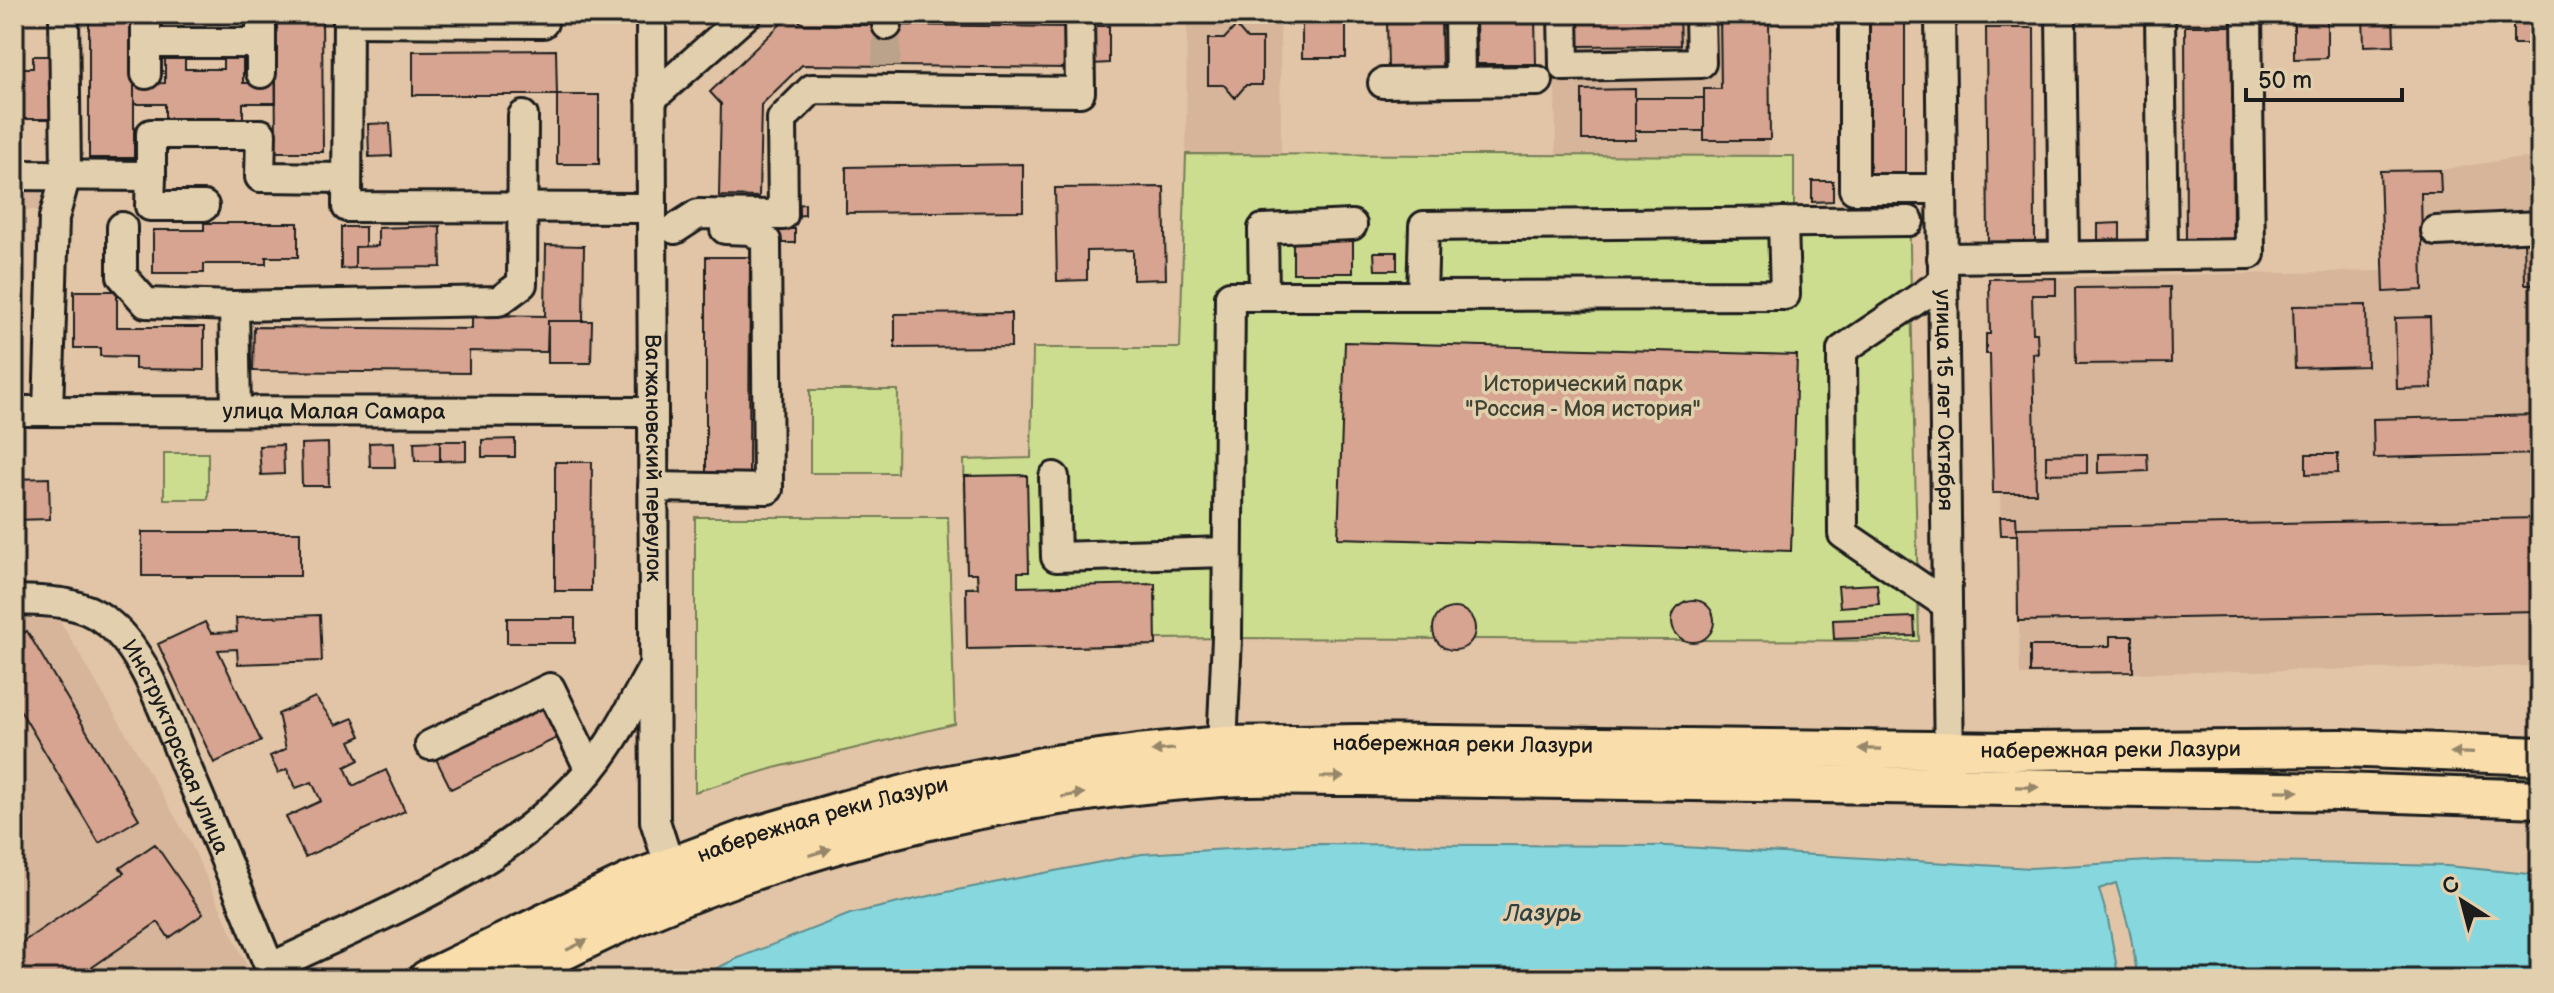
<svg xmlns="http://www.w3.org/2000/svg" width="2554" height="993" viewBox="0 0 2554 993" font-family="'Balsamiq Sans',sans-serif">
<rect width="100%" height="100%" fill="#e2c5a6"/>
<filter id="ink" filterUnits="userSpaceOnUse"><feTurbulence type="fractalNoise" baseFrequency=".0125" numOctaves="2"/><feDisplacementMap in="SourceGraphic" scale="16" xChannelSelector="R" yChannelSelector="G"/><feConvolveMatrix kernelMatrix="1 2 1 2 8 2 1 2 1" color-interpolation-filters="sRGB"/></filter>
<g filter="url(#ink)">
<!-- built -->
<path fill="#d6b59a" d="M 1554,14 L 1769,14 L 1769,155 L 1556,155 Z
M 1187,15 L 1280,15 L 1281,155 L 1186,154 Z
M 2540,158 L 2540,666 L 2020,675 L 2017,536 L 2001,535 L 2000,494 L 1993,493 L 1990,355 L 1986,354 L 1986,334 L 1990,333 L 1989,279 L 2382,271 L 2380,171 L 2440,170 L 2510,159 Z
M 14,186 L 45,186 L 45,210 L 14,210 Z
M 14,618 L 59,619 L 191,844 L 253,979 L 14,979 Z"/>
<!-- green -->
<path fill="#cddd90" stroke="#747c56" stroke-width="2" d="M 1186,154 L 1794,156 L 1794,207 L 1909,205 L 1919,641 L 1227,638 L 1156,639 L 1156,645 L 967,649 L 966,588 L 978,587 L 977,573 L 967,573 L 964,460 L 1031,458 L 1033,348 L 1180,348 Z
M 810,390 L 898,390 L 897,473 L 810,473 Z
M 164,453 L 208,453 L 208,499 L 164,499 Z
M 695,517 L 948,517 L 955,724 L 774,768 L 695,792 Z
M 2000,764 L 2537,778 L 2540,778 L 2540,790 L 1999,774 Z"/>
<!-- water -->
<path fill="#86d8de" stroke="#5c8d90" stroke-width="2" d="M 1315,844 L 1667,846 L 2031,868 L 2166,860 L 2447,866 L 2540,875 L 2540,979 L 2138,979 L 2130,932 L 2116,883 L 2099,889 L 2108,920 L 2119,979 L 695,979 L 736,959 L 850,914 L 947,892 L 1142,854 Z"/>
<!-- building -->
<path fill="#d6a490" stroke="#1c1c1c" stroke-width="2" d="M 275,14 L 322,14 L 323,152 L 276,152 Z
M 791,14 L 803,24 L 1067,27 L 1066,68 L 802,65 L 761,105 L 759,197 L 719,196 L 721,104 L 710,92 Z
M 1317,14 L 1346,14 L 1346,58 L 1302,58 L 1302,20 L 1317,20 Z
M 1679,14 L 1680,45 L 1574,46 L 1574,15 Z
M 1720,14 L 1769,14 L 1770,140 L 1704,140 L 1704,89 L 1721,89 Z
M 1869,14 L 1905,14 L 1905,179 L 1868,179 Z
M 2513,14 L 2540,14 L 2540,44 L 2513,44 Z
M 2393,15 L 2394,45 L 2364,46 L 2363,16 Z
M 89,17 L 134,17 L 134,158 L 89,158 Z
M 2327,17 L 2327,58 L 2294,59 L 2294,18 Z
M 1476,18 L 1535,18 L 1536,64 L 1477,64 Z
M 1441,20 L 1442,67 L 1388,68 L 1387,21 Z
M 1092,26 L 1109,26 L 1109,63 L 1092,64 Z
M 1236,26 L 1247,39 L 1262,39 L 1262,85 L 1246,85 L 1235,98 L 1224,85 L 1208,85 L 1208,39 L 1224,39 Z
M 2185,26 L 2232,26 L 2233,241 L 2186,241 Z
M 1986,28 L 2034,28 L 2035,243 L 1988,243 Z
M 556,50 L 557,95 L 413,95 L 413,51 Z
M 33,56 L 54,56 L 54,119 L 14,119 L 14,68 L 33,68 Z
M 185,57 L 185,69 L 223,69 L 223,57 L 243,57 L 243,83 L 276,83 L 276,103 L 243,103 L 243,120 L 165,120 L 165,104 L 134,104 L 134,84 L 165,83 L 165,58 Z
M 1635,89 L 1635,140 L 1582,140 L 1582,90 Z
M 557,95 L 599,95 L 599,164 L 557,164 Z
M 1635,98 L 1704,98 L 1704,131 L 1635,131 Z
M 390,123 L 392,156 L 369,157 L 368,124 Z
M 1023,164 L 1023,211 L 846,213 L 846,167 Z
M 2440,170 L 2441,193 L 2421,193 L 2423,290 L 2384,292 L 2380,171 Z
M 1812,181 L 1833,181 L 1833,201 L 1812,202 Z
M 1164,187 L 1166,279 L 1133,280 L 1133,250 L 1087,251 L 1087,280 L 1057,281 L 1055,188 Z
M 805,204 L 805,215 L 792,216 L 792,205 Z
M 204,223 L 298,223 L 298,257 L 266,257 L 266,264 L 204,264 L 204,273 L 153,273 L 153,230 L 204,230 Z
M 2120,223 L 2120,239 L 2098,240 L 2098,224 Z
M 14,224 L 15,246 L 23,246 L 21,297 L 14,297 Z
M 440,226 L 441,267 L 355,268 L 355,247 L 378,246 L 378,228 Z
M 341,227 L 365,227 L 365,247 L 355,247 L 355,268 L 341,269 Z
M 775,229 L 795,229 L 795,243 L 775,243 Z
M 1293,236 L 1353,236 L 1353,273 L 1293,273 Z
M 2524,237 L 2540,237 L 2540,284 L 2525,284 Z
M 546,245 L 584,246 L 583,321 L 548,321 L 547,352 L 469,351 L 469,373 L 253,371 L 254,327 L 472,329 L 472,315 L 545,316 Z
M 1374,252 L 1397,252 L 1397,270 L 1375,270 Z
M 706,257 L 750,257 L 749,474 L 706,474 Z
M 2056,278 L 2056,295 L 2032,295 L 2033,333 L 2037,333 L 2038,354 L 2033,353 L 2036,493 L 1993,493 L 1990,354 L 1986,354 L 1986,334 L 1990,334 L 1989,279 Z
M 2170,287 L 2171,363 L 2076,364 L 2075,288 Z
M 74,291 L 117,291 L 117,327 L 204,327 L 204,370 L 135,369 L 135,357 L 100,356 L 100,348 L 74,348 Z
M 2366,305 L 2367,366 L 2295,368 L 2293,306 Z
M 1011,313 L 1011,347 L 895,348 L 895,314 Z
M 2430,317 L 2432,388 L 2397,389 L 2395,318 Z
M 548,321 L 592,321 L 591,363 L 548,363 Z
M 1345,342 L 1797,355 L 1791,551 L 1338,538 Z
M 2540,415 L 2540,454 L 2374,458 L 2373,419 Z
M 515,439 L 515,457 L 482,457 L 482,440 Z
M 440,441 L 440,461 L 415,461 L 414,442 Z
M 440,441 L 466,441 L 466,460 L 440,461 Z
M 394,442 L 395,467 L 370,467 L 369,443 Z
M 328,443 L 329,486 L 302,486 L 301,444 Z
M 283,445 L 284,474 L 261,475 L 259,446 Z
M 2147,453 L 2148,471 L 2098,473 L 2098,454 Z
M 2087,454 L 2087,473 L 2046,474 L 2046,455 Z
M 2306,454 L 2338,454 L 2338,473 L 2306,474 Z
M 555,462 L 592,462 L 591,591 L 555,591 Z
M 1027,475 L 1029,572 L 1018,572 L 1018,587 L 1155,584 L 1156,645 L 967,649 L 966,588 L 978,588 L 977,573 L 967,573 L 965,476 Z
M 49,478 L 50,519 L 14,520 L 14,479 Z
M 2000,517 L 2016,517 L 2017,535 L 2001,535 Z
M 2540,518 L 2540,611 L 2018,621 L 2017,528 Z
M 142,532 L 300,532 L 300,576 L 142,576 Z
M 1877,584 L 1879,604 L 1840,607 L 1838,586 Z
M1672 621a21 21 0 1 1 42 0a21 21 0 1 1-42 0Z
M1433 629a21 21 0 1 1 42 0a21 21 0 1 1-42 0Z
M 320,615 L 322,661 L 238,664 L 237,649 L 218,650 L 261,741 L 214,763 L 158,644 L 205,622 L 211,633 L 237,632 L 236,618 Z
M 1914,617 L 1915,636 L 1834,639 L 1833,620 Z
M 507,618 L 575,618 L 575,643 L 507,643 Z
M 27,631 L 139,819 L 99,843 L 14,700 L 14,639 Z
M 2110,636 L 2133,636 L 2133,672 L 2030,673 L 2030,646 L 2110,646 Z
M 315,697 L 336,725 L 353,718 L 361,736 L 350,741 L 359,760 L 345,767 L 353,786 L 386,770 L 405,811 L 305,857 L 286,817 L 321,801 L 312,782 L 296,788 L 287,769 L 278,773 L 270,756 L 286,749 L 278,714 Z
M 543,703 L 559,737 L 451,789 L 434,755 Z
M 155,844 L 203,914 L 169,938 L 158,922 L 75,979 L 14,979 L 14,948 L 124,873 L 120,868 Z"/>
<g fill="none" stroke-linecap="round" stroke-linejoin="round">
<!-- minor-tunnel -->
<path stroke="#baa38a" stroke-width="28" stroke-dasharray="28 14" stroke-linecap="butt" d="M 886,66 L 887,25"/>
<defs>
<g id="minor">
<path d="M 146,14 L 146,43 L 261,43 L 261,14"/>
<path d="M 348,14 L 347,207 L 652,208"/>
<path id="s1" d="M 651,14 L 655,821 L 676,886"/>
<path d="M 1459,14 L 1460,82"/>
<path d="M 1563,14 L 1564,66 L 1701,63 L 1700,14"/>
<path id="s2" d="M 1940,14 L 1949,769"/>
<path d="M 2061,14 L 2064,256"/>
<path d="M 2160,14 L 2163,255"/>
<path d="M 1854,21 L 1854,189 L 1942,189"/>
<path d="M 348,22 L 543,23 L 543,14"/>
<path d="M 887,25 L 887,14"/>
<path d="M 261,73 L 261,43"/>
<path d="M 146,74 L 146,43"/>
<path d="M 1383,83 L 1538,81"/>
<path d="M 651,99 L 747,14"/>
<path d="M 14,175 L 151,176 L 151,134 L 261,134 L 260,177 L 347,178"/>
<path d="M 151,176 L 150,206 L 204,206"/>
<path d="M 122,227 L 122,276 L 146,303 L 234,306 L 499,301 L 522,284 L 523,116"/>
<path d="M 675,229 L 698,214 L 783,215 L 782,119 L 812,89 L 1080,92 L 1079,14"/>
<path d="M 2436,231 L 2540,226"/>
<path d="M 1942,258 L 2250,254 L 2247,14"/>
<path d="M 1943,282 L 1842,350 L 1843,534 L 1946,604"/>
<path d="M 1264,296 L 1263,229 L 1352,225"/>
<path d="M 1422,296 L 1785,295 L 1783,222"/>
<path d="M 234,306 L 236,411"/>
<path id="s3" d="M 14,411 L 653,412"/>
<path d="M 48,411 L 54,218 L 66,175 L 64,14"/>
<path d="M 1054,477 L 1056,557 L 1227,552"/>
<path d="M 653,487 L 768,489 L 766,241 L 752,230 L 725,229"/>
<path id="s4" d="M 14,600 C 47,601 80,600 107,622 C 147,652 168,725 188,771 C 216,836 243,902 270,968 C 380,915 509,867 590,770 C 616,739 634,701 654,666"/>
<path d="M 430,745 L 550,688 L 590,770"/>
<path d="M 1225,761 L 1225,746 L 1222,745 L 1227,638 L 1230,296 L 1422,296 L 1424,226 L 1909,221"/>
</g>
<g id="major">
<path id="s5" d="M 427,979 L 631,881 L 747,838 L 846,809 L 928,788 L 1053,764 L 1138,753 L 1222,745 L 1358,743 L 2012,751 L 2341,748 L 2540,756"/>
<path d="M 507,979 C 553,957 598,933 644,913 C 825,836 1025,791 1221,778 C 1268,775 1315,777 1361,777 L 2341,792 L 2540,799"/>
</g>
</defs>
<!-- minor casing -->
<use href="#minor" stroke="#1c1c1c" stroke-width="34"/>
<!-- major casing -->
<use href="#major" stroke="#1c1c1c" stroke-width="42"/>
<!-- minor -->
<use href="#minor" stroke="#e2cfad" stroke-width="28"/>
<!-- major -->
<use href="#major" stroke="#f9deab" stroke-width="36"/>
</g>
<!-- one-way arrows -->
<defs><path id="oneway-solid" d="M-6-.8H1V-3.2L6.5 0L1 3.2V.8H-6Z" transform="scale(2)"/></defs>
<g fill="#96876b">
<use href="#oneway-solid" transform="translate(1870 749) rotate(-179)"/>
<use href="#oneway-solid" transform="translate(1163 750) rotate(175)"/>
<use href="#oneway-solid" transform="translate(2462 753) rotate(-178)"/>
<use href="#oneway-solid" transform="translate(1332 777)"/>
<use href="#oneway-solid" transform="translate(2027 787) rotate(1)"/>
<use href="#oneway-solid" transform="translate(2287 791) rotate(1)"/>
<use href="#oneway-solid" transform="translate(1073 795) rotate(-9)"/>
<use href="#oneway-solid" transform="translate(820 852) rotate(-17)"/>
<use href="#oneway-solid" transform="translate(577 945) rotate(-26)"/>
</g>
</g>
<g text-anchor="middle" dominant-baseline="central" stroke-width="7" stroke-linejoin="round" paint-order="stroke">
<!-- park labels -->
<g font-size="22" fill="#3f4333" stroke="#e2cfad">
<text x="1583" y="384">Исторический парк<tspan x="1583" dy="25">"Россия - Моя история"</tspan></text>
</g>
<!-- street labels -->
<g font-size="22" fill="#1c1c1c" stroke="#e2cfad">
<text stroke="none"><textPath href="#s2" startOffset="386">улица 15 лет Октября</textPath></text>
<text stroke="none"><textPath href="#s3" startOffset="320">улица Малая Самара</textPath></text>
<text stroke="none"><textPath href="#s1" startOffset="444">Вагжановский переулок</textPath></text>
<text stroke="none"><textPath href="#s5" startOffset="1076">набережная реки Лазури</textPath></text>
<text stroke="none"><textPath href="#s4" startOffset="242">Инструкторская улица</textPath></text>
<text stroke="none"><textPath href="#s5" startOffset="1724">набережная реки Лазури</textPath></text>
<text stroke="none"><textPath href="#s5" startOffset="428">набережная реки Лазури</textPath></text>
</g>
<!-- water labels -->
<g font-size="24" font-style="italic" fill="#314243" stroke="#e2cfad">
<text x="1543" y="913">Лазурь</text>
</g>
</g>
<!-- margin -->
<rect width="2554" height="993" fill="none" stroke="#e2cfad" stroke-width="48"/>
<rect x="24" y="24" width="2506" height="945" fill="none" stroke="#1c1c1c" stroke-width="3" filter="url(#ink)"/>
<!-- north arrow -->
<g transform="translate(2462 901) rotate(324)" stroke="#e2cfad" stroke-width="6" paint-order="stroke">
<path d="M0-6L14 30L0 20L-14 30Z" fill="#1c1c1c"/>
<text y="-12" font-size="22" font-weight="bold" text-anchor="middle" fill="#1c1c1c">С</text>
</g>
<!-- scale -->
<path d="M2246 88v12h156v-12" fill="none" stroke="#1c1c1c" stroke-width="4"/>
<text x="2258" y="88" font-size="24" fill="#1c1c1c" stroke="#e2cfad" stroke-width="6" paint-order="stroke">50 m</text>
</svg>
